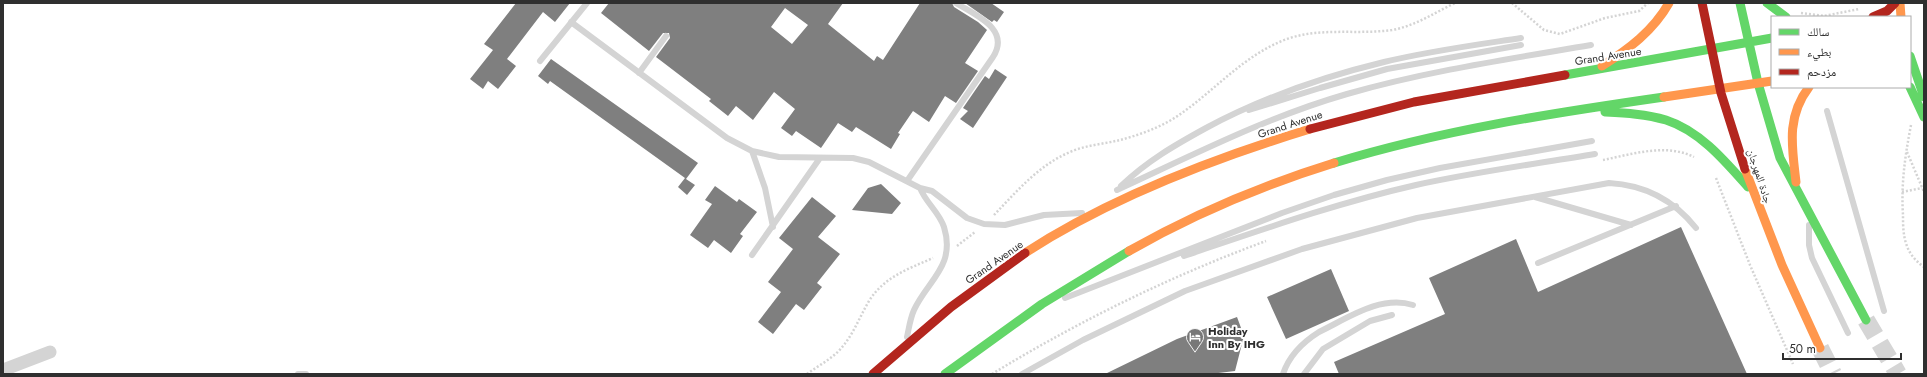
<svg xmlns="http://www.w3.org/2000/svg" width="1927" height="377" viewBox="0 0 1927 377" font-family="Jost,'Noto Naskh Arabic',sans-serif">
<rect width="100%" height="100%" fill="#fff"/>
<!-- building -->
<path fill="#7f7f7f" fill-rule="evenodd" d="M 516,3 L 570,3 L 555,22 L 543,12 L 507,59 L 516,66 L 498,89 L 488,81 L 483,89 L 470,79 L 493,50 L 484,44 Z
M 609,3 L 843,3 L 828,24 L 874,61 L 877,56 L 883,60 L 920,3 L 952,3 L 954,7 L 978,22 L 987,30 L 965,63 L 978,71 L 956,103 L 945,96 L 929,122 L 913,111 L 898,133 L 900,134 L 891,149 L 856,127 L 852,132 L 838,123 L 821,148 L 796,131 L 792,136 L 781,128 L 795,109 L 774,92 L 753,120 L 736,106 L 728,116 L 709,101 L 711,99 L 656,57 L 670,38 L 669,33 L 663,33 L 649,51 L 601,13 ZM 785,8 L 808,25 L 792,44 L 771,27 Z
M 965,3 L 991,3 L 1004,12 L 997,22 L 994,20 L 992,22 Z
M 551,59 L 698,163 L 686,179 L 695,185 L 687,195 L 678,187 L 685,178 L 550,81 L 548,84 L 538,76 Z
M 995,69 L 1007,77 L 973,128 L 960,119 L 968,111 L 963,108 L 985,76 L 989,79 Z
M 881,184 L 901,203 L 892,214 L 852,210 L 868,188 Z
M 715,186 L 737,202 L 739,199 L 757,212 L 740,234 L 743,236 L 731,253 L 714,240 L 708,248 L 690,235 L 712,204 L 705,200 Z
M 812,197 L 836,216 L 818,237 L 840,254 L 817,283 L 822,287 L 804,310 L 796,304 L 773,334 L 758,322 L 781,292 L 768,282 L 793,249 L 779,238 Z
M 1681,227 L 1747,374 L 1339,374 L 1334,362 L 1445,314 L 1429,278 L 1516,239 L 1538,292 Z
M 1331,269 L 1349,311 L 1286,339 L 1267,297 Z
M 1237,317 L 1244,336 L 1235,371 L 1210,374 L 1105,374 L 1177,339 Z"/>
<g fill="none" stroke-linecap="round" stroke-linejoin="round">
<!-- secondary-tunnel -->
<path stroke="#d5d5d5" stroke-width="18" stroke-dasharray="18 9" stroke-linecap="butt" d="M 1866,320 L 1898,374
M 1820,348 L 1833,374"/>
<!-- path -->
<path stroke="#d4d4d4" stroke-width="2.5" stroke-dasharray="2 2" stroke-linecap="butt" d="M 1512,3 L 1544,30 L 1560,34 L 1605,18 L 1639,11 L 1648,3
M 1801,13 L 1824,16 L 1859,9
M 1911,125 C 1905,156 1901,184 1903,215 C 1903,225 1903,236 1907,246 C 1910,255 1917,262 1924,267
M 1907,152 L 1924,192
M 1603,160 C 1633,154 1666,143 1694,157
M 1716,178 L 1750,265 L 1793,364
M 1902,192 L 1922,188
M 994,215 C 1017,191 1039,165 1070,152 C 1086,145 1104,144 1120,140 C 1139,135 1159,128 1176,117 C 1214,92 1243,55 1287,39 C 1321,27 1357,35 1392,30 C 1415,26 1434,13 1455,3
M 957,246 L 975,232
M 807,374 C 819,365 834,358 843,346 C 854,333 860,316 869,301 C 884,277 908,269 933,258
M 992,374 C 1079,321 1171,276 1266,241"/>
<!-- lane -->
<path stroke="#d4d4d4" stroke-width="6" d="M 571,22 L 727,138 L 752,151 L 779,157 L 853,158 L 869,162 L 920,188 L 932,191 L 967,218 L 984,224 L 1005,225 L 1044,215 L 1082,213
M 540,61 L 587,3
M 639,73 L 666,36
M 1249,110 L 1320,88 L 1387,69 L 1521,45
M 1827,111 L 1884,311
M 752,151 L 765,188 L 773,227
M 907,181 L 993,57 C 1011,29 975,15 956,3
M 1121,186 C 1147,161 1175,145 1206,128 C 1262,98 1322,77 1384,62 C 1429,51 1475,45 1521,38
M 1117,190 C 1193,155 1267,117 1347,94 C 1427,71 1509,59 1591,45
M 1535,197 L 1631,225
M 1809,225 L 1809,245 L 1812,258 L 1848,333
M 752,255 L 820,158
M 1184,256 C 1261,230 1337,203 1416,185 C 1475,172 1535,164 1595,154
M 1538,263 L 1676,206
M 1065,298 L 1282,213 L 1334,195 L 1387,180 L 1440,168 L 1592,141
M 907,337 C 909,328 910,319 914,310 C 928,280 956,266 944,227 C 939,212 926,203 920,188
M 298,374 L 306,374
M 1022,374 L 1083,340 L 1185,291 L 1302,249 L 1417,218 L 1609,183 C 1645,185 1673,199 1696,228
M 1283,374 C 1289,356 1303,342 1319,332 C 1348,318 1380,295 1413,305
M 1304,374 L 1323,349 L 1370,321 L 1392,315"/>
<!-- street -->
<path stroke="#d4d4d4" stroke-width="13" d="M 3,370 L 50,352"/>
<!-- fast -->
<path stroke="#63d668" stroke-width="9" d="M 1740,3 L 1758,83 L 1780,158 L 1866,320
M 1767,3 L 1786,17
M 1910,56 L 1924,97
M 1565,75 L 1772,38
M 1910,87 L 1924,117
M 1605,112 C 1625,113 1646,114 1666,120 C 1700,131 1725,161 1748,187
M 1334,163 C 1442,130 1553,113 1664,97
M 945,374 L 1042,304 L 1129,251"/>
<!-- slow -->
<path stroke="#ff974d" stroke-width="9" d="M 1900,3 L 1901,17
M 1602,66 C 1629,49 1653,31 1669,3
M 1664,97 L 1772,81
M 1745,169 L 1782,265 L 1820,348
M 1796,182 C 1792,147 1786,117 1809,87
M 1129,251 C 1194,214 1263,185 1334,163
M 1025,253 C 1108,199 1215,158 1310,129"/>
<!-- jam -->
<path stroke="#b3261e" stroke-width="9" d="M 1702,3 L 1721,93 L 1745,169
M 1873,17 L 1887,11 L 1895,3
M 1310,129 L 1414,102 L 1565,75
M 873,374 L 951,307 L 1025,253"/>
</g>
<!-- icons -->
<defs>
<symbol id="hotel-pin" viewBox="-11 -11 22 30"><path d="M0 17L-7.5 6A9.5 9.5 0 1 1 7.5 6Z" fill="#787878" stroke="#fff"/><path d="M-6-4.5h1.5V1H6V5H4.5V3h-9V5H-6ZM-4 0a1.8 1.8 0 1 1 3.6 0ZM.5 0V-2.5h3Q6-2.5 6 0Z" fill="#fff"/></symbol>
</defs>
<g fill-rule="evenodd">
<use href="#hotel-pin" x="1185" y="327" width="20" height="27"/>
</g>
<g text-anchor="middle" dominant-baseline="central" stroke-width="4" stroke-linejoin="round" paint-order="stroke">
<!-- street labels -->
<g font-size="11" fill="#2f2f2f" stroke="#fff">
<text transform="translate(1608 56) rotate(-9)">Grand Avenue</text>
<text transform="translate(1290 124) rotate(-18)">Grand Avenue</text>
<text transform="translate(1760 176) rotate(72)">جادة المهرجان</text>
<text transform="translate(994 262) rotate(-35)">Grand Avenue</text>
</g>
<!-- poi labels -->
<g font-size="11" font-weight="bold" fill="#2f2f2f" stroke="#fff" text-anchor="start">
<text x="1208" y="331">Holiday<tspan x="1208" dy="13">Inn By IHG</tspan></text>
</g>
</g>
<!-- border -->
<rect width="1927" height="377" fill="none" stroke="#2f2f2f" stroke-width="8"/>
<!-- legend -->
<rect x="1771" y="16" width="140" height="72" fill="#ffffff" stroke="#acacac"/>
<rect x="1779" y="29" width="20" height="6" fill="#63d668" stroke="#acacac"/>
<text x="1807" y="36" font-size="12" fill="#2f2f2f">سالك</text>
<rect x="1779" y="49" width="20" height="6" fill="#ff974d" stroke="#acacac"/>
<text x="1807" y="56" font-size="12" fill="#2f2f2f">بطيء</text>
<rect x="1779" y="69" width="20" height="6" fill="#b3261e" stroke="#acacac"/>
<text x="1807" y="76" font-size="12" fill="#2f2f2f">مزدحم</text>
<!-- scale -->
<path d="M1783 353v6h118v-6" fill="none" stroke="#2f2f2f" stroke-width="2"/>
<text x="1789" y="353" font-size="12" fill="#2f2f2f" stroke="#ffffff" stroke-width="3" paint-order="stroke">50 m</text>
</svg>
